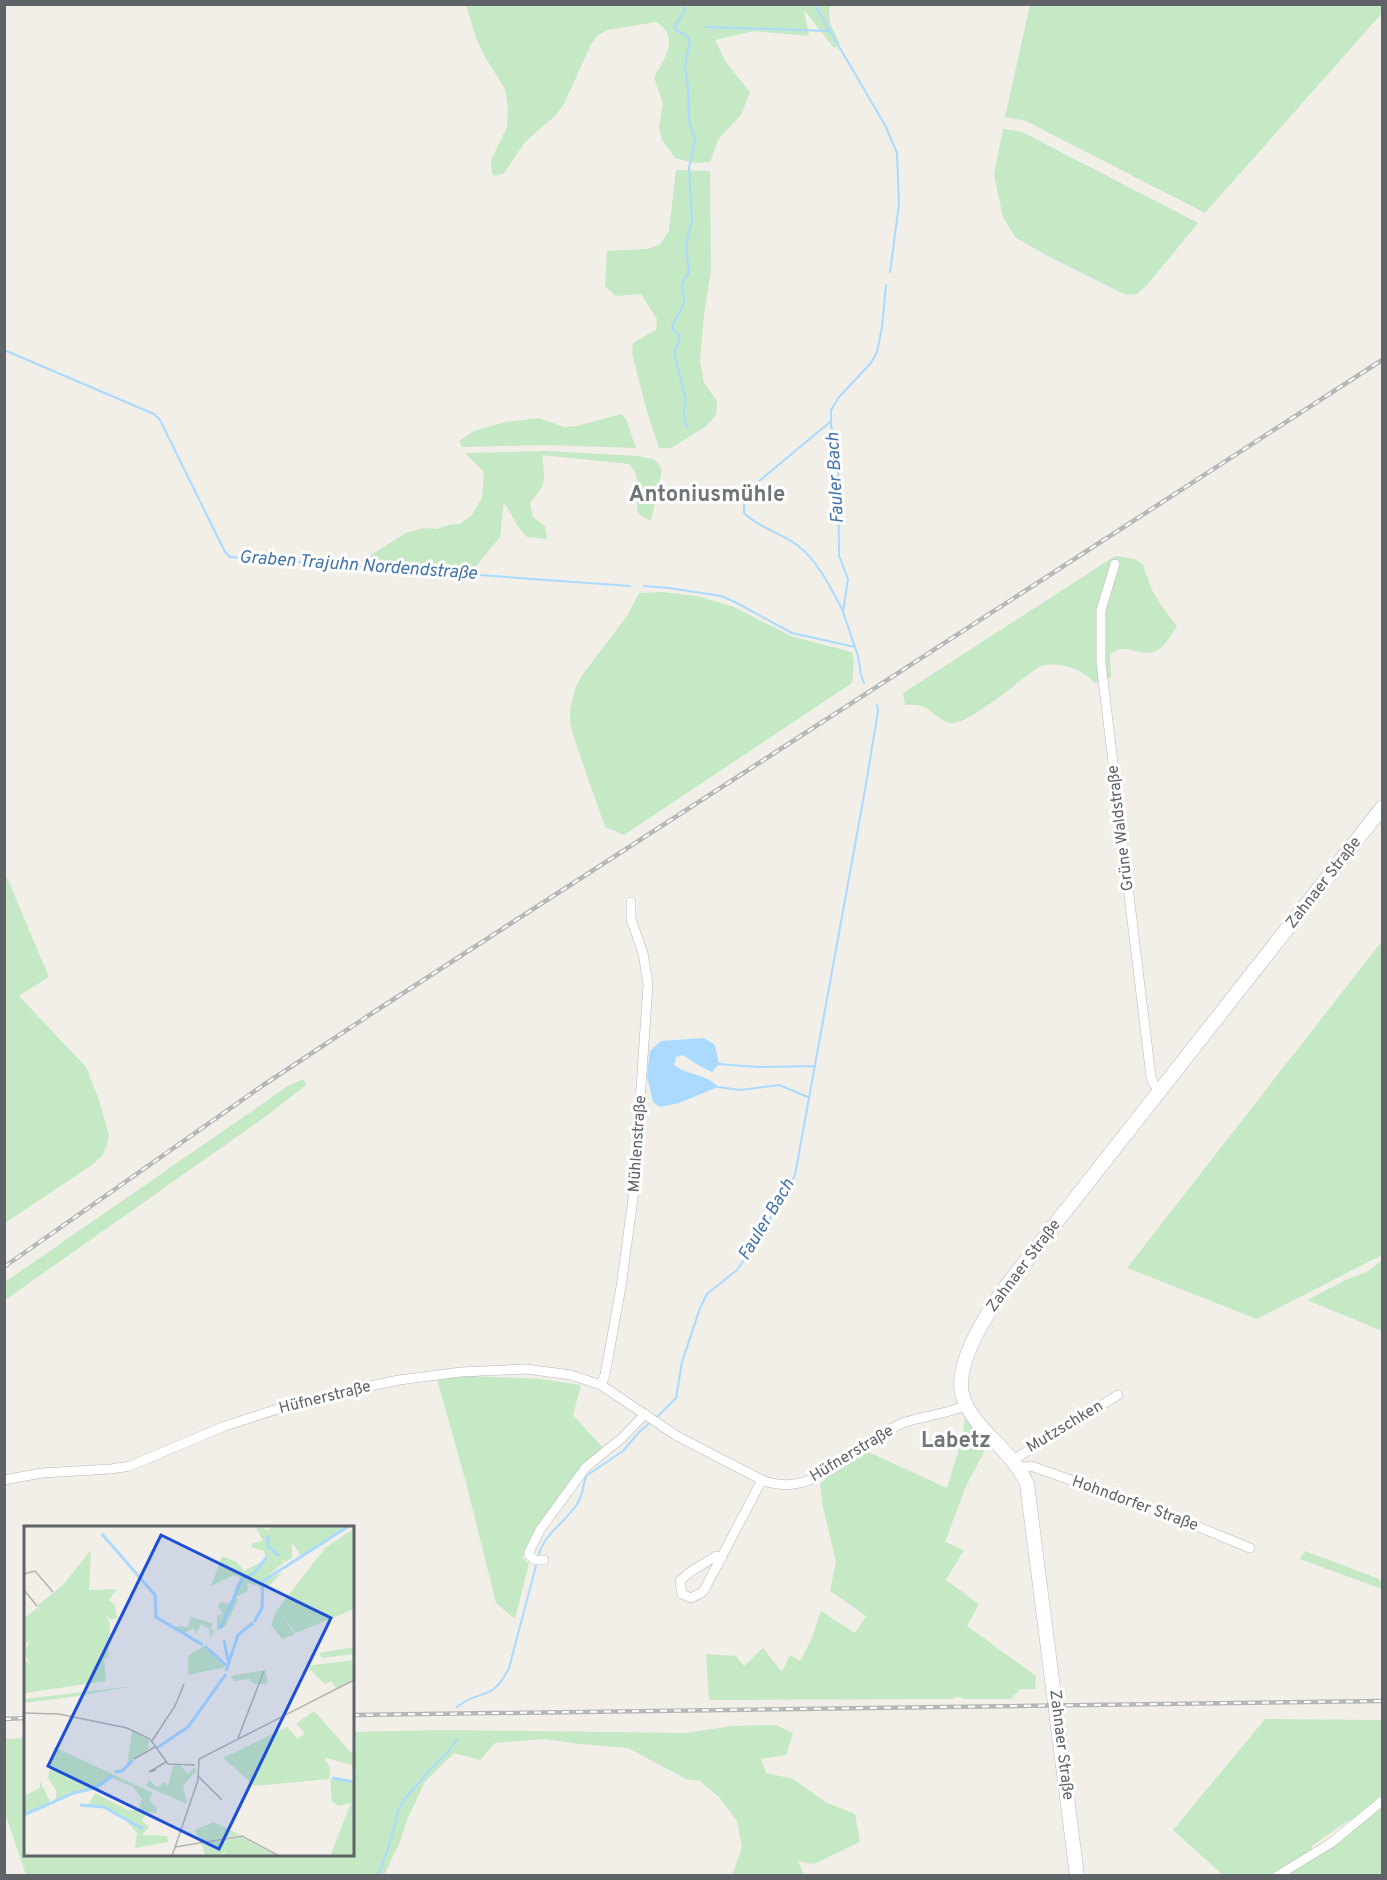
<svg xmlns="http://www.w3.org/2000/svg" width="1387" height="1880" viewBox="0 0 1387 1880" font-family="Overpass,sans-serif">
<rect width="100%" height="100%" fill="#f1efe8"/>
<!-- green -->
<path fill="#c5e8c5" d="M 466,5 L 833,5 L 829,8 L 830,23 L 840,44 L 834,48 L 804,10 L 809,36 L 754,31 L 715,40 L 725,61 L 750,92 L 741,115 L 719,138 L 710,162 L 694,163 L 675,158 L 662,140 L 659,127 L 663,103 L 654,78 C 664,59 681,37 656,22 L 607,30 L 597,36 L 591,44 L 564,104 L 556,115 L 525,142 L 504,173 L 496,176 L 492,174 L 491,160 L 507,127 L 508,107 L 505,89 L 485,57 L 476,38 Z
M 1030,5 L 1382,4 L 1382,13 L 1205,213 L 1026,121 L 1005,117 Z
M 1003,129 L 1022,132 L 1198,223 L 1147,285 L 1137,294 L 1126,295 L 1044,254 L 1015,237 L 1003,217 L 994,175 Z
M 676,170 L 710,171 L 711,270 L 704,315 L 700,361 L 704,383 L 717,401 L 716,415 L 705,427 L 671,448 L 659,448 L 646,408 L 632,353 L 633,343 L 656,330 L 657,319 L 641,294 L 616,296 L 605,286 L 607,251 L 648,249 L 660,244 L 669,231 Z
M 621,414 L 626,419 L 636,448 L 546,445 L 462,447 L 459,441 L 474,431 L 505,422 L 539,418 L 564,427 L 577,426 Z
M 546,451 L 637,456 L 653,459 L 657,462 L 662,470 L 651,521 L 639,515 C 632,493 646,484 629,464 L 542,455 C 545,480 547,483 530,503 L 533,517 L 545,526 L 547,539 L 527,537 L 520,530 L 504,502 L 500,537 L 473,570 L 361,561 L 406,533 L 424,528 L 437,529 L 448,525 L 459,524 L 471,516 L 482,498 L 484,472 L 465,453 Z
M 1115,556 L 1135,559 L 1143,565 L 1153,592 L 1163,608 L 1177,626 C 1172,633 1166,645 1159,649 C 1141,661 1128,640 1110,654 L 1111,677 L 1095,683 C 1081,668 1059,661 1040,666 C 1024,677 967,726 951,723 C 931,718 932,702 905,705 L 903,693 Z
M 662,592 L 697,596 L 718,602 L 734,607 L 793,637 L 852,652 L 854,662 L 852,683 L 624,835 L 605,827 L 575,741 L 570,723 L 570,709 L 576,686 L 583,674 L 627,616 L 639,593 Z
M 5,873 L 49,977 L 19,996 L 86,1067 L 99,1100 L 109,1135 L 107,1145 L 102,1156 L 92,1165 L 5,1223 Z
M 1382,941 L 1382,1255 L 1257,1319 L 1127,1268 Z
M 304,1079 L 306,1085 L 269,1114 L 5,1300 L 5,1282 L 288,1086 Z
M 1382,1260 L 1382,1331 L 1307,1300 L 1350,1278 L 1367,1272 Z
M 473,1376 L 541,1379 L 581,1385 L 573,1415 L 603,1448 C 569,1477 543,1518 522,1558 L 529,1563 L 515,1619 L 496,1603 L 465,1479 L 437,1379 Z
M 965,1417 L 985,1438 L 985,1450 L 966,1486 L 945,1542 L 964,1550 L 946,1580 L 979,1604 L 967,1626 L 1036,1676 L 1035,1689 L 1020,1689 L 1011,1699 L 962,1699 L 962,1697 L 954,1697 L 954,1699 L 709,1700 L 706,1654 L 736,1656 L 744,1666 L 763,1648 L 782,1672 L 790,1655 L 800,1661 L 812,1638 L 821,1611 L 855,1633 L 866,1616 L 830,1591 L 836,1562 L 823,1507 L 820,1484 L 834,1472 L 866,1451 L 947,1488 L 963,1436 Z
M 1305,1551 L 1377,1578 L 1382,1582 L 1382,1589 L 1300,1559 Z
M 1265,1719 L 1382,1720 L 1382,1795 L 1358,1817 L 1346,1822 L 1312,1846 L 1310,1852 L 1269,1875 L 1223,1875 L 1173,1830 Z
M 776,1725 L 793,1733 L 786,1755 L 761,1759 L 766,1773 L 793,1779 L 825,1802 L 855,1814 L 860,1842 L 814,1864 L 798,1861 L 804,1875 L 732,1875 L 742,1848 L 737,1821 L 720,1798 L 700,1781 L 686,1779 L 628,1748 L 581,1744 L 544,1739 L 495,1743 L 480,1760 L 454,1753 L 425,1782 L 409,1815 L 399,1844 L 384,1875 L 26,1875 L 5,1813 L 5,1739 L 25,1738 L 26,1854 L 352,1854 L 353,1732 L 444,1730 L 686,1733 L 732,1726 Z
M 1382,1805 L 1382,1875 L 1283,1876 Z"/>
<!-- water -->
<path fill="#aadaff" d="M 704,1038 L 715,1045 L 719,1064 L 712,1072 L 698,1065 L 683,1055 L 676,1057 L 674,1065 C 686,1075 708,1074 718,1087 L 679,1103 L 660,1107 L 653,1102 L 647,1076 L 650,1051 L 661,1041 Z"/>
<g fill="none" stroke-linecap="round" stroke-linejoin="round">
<!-- stream -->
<path stroke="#aadaff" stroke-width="2" d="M 685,4 L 684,12 L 675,26 L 676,30 L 687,36 L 690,41 L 685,66 L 688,88 L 689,121 L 695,140 L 689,168 L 692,220 L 687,240 L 686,248 L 689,272 L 683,282 L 682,290 L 684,297 L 683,306 L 672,326 L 673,330 L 679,335 L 680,340 L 675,350 L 675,357 L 686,400 L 684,414 L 687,427
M 814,4 L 885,125 L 897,153 L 899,204 L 890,272
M 706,27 L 828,31
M 4,350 L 154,414 L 160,420 L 225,552 L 230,557 L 630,586
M 758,482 L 830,422
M 752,490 L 744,503 L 744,513 C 759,528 781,533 797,545 C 816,558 832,590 843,611
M 644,586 L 669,588 L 721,596 L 735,602 L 792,633 L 855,647
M 864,683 L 861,675 L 858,656 L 843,612 L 848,579 L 839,556 L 838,450 L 831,426 L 831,410 L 839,397 L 871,363 L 877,352 L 882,327 L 886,285
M 719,1064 L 757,1067 L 814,1066
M 718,1087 L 740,1090 L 779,1085 L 808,1097
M 656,1418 L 676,1398 L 682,1362 L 700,1308 L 707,1294 L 737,1270 L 758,1239 L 795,1175 L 865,790 L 878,711 L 877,705
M 538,1557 C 544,1533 565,1523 577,1504 C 583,1496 583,1485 586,1476 L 623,1451 L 640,1431 L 652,1421
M 457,1707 C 480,1688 492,1703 509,1668 L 537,1562
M 376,1876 L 381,1868 L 391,1840 L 398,1811 L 403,1801 L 435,1764 L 447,1753 L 457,1739"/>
<defs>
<path id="minor" d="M 1115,564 L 1101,610 L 1101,663 L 1151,1077 L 1153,1083 L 1160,1091
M 601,1385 L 605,1375 L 621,1287 L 634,1191 L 648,984 L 643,953 L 631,919 L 631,902
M 1013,1460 L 1118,1395
M 1019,1468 L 1031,1466 L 1167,1514 L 1250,1548
M 4,1480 L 42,1473 L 111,1469 L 130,1466 L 225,1426 L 290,1405 L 366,1387 L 399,1380 L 461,1372 L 526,1369 L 571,1375 L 601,1385 L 677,1436 L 762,1480 C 816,1502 858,1441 903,1423 C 924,1415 946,1415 966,1405
M 722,1558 L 716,1556 L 690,1572 L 680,1581 L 682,1594 L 691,1598 L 703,1592 L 762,1480
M 544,1560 L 535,1560 L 529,1555 L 529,1552 L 540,1530 L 586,1467 L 622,1438 L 645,1414
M 1277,1876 L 1331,1843 L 1382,1801"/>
<path id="secondary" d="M 1077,1876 L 1027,1484 C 1016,1459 995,1443 977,1422 C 971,1414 964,1404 962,1394 C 955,1360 989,1310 1008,1284 L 1382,808"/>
</defs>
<!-- minor casing -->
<use href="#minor" stroke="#b5b8bc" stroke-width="10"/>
<!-- secondary casing -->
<use href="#secondary" stroke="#b6babf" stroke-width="15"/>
<!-- minor -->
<use href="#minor" stroke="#fff" stroke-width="9"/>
<!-- secondary -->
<use href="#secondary" stroke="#fff" stroke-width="14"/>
<defs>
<path id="rail" d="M 4,1267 L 262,1086 L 377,1010 L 1382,360
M 352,1715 L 1382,1701
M 4,1719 L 26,1718"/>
</defs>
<!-- rail casing -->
<use href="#rail" stroke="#b6b7b8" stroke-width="4.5"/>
<!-- rail -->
<use href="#rail" stroke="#fff" stroke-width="2" stroke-dasharray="7" stroke-linecap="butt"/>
</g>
<g text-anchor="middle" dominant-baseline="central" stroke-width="6" stroke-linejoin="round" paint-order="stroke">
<!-- street labels -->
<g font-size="16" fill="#5f6368" stroke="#fff">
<text transform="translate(1121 828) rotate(-97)">Grüne Waldstraße</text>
<text transform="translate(1324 883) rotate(-52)">Zahnaer Straße</text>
<text transform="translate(638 1144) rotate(-86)">Mühlenstraße</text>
<text transform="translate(1024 1266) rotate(-53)">Zahnaer Straße</text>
<text transform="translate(325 1398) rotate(-14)">Hüfnerstraße</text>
<text transform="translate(1065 1427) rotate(-31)">Mutzschken</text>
<text transform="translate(852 1454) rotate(-31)">Hüfnerstraße</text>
<text transform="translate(1135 1504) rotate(20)">Hohndorfer Straße</text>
<text transform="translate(1061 1745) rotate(83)">Zahnaer Straße</text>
</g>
<!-- water labels -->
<g font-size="18" font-style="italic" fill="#4174aa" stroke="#fff">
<text transform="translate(836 478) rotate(-93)">Fauler Bach</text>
<text transform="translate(358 566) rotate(4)">Graben Trajuhn Nordendstraße</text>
<text transform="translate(767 1220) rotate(-59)">Fauler Bach</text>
</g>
<!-- district labels -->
<g font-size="22" font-weight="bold" fill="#70757a" stroke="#fff">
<text x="707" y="495">Antoniusmühle</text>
<text x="956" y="1441">Labetz</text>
</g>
</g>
<!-- overview -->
<g transform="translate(24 1526)">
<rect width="330" height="330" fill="#f1efe8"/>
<path d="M 231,0 L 245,4 L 247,0 L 323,0 L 277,29 L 268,17 L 268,32 L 261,36 L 254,30 L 260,37 L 247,47 L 246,52 L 259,46 L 246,59 L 238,60 L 237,65 L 235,60 L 223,57 L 224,65 L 212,71 L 210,64 L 217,52 L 210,49 L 187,60 L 198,30 L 213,36 L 220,45 L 242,33 L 240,25 L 227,21 L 228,17 L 239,15 ZM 330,3 L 330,83 L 272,107 L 253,84 L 302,21 ZM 67,24 L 65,64 L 93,63 L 85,74 L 91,79 L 93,91 L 87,94 L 82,88 L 86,98 L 84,132 L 80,133 L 82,155 L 1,167 L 0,138 L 3,135 L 9,143 L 0,127 L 6,114 L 0,120 L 0,92 L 13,82 L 17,86 L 13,80 L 39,59 ZM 210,70 L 214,73 L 201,101 L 193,104 L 193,90 L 199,88 L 194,80 L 196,76 L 205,78 ZM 252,85 L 255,86 L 271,108 L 258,113 L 247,99 ZM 167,91 L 188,97 L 188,102 L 182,100 L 190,105 L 186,112 L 186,104 L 177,98 L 172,108 L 169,102 L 161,107 L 148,100 L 164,101 ZM 180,120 L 202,141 L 164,149 L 164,130 ZM 330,121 L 330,128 L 298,132 L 295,127 ZM 330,134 L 330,152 L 313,163 L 307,155 L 301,158 L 282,140 ZM 241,144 L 244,156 L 241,158 L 230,158 L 225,153 L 211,155 L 206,150 ZM 110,160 L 54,170 L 0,177 L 0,173 ZM 290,185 L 330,230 L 330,240 L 300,231 L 306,242 L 305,253 L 231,260 L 199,232 L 263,201 L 274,213 L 281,207 L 272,198 ZM 108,205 L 125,214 L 124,223 L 103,239 ZM 30,221 L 129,267 L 125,273 L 133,283 L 132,287 L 123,286 L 118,295 L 125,301 L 118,309 L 143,310 L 144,316 L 111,322 L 113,307 L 98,290 L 80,281 L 56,280 L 65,278 L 71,267 L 106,285 L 115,283 L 118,273 L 109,261 L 88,252 L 72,262 L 52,266 L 0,290 L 0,270 L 16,262 L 16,255 L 26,276 L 32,273 L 32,264 L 24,252 ZM 156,239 L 164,248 L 171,241 L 172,245 L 159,260 L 163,278 L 122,260 L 125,254 L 133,261 L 141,256 L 144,261 L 149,240 ZM 306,253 L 330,257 L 330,330 L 306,330 L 327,277 L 315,280 L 308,276 ZM 189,296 L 216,309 L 176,316 L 171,304 ZM 217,311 L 252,330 L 199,330 L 202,324 L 197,330 L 182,330 L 177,317 Z" fill="#c5e8c5"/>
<path fill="none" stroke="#aadaff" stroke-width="3" d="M 78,8 L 131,69 L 132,91 L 179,119M 243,10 L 245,21 L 255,30M 230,96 L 238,82 L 239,55 L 325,0M 196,103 L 218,53 L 230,47 L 243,31M 200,114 L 204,135M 181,120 L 202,139M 202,145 L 214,109 L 229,97M 133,222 L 164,201 L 202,148M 91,246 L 98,245 L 109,234M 308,252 L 330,256M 56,279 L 80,281 L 119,303M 0,289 L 50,267 L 71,262 L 89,250"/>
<path fill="none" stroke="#b3b3b1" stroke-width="1.5" d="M 0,48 L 11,45 L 29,66M 0,64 L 13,80M 0,187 L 35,188 L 103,202 L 126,213 L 144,238 L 171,239M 214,212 L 240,145M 128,215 L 151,180 L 160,158M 110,233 L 131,221M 132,244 L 125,246 L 142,236M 174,250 L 198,274M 151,321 L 218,310 L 255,330M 148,330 L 174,254 L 175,233 L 330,154"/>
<path fill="#1d4ed8" fill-opacity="0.15" stroke="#1d4ed8" stroke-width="3" d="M 137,9 L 307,92 L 195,323 L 24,240 Z"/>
<rect width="330" height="330" fill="none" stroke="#5f6368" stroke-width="3"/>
</g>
<!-- border -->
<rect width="1387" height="1880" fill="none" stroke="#5f6368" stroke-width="12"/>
</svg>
